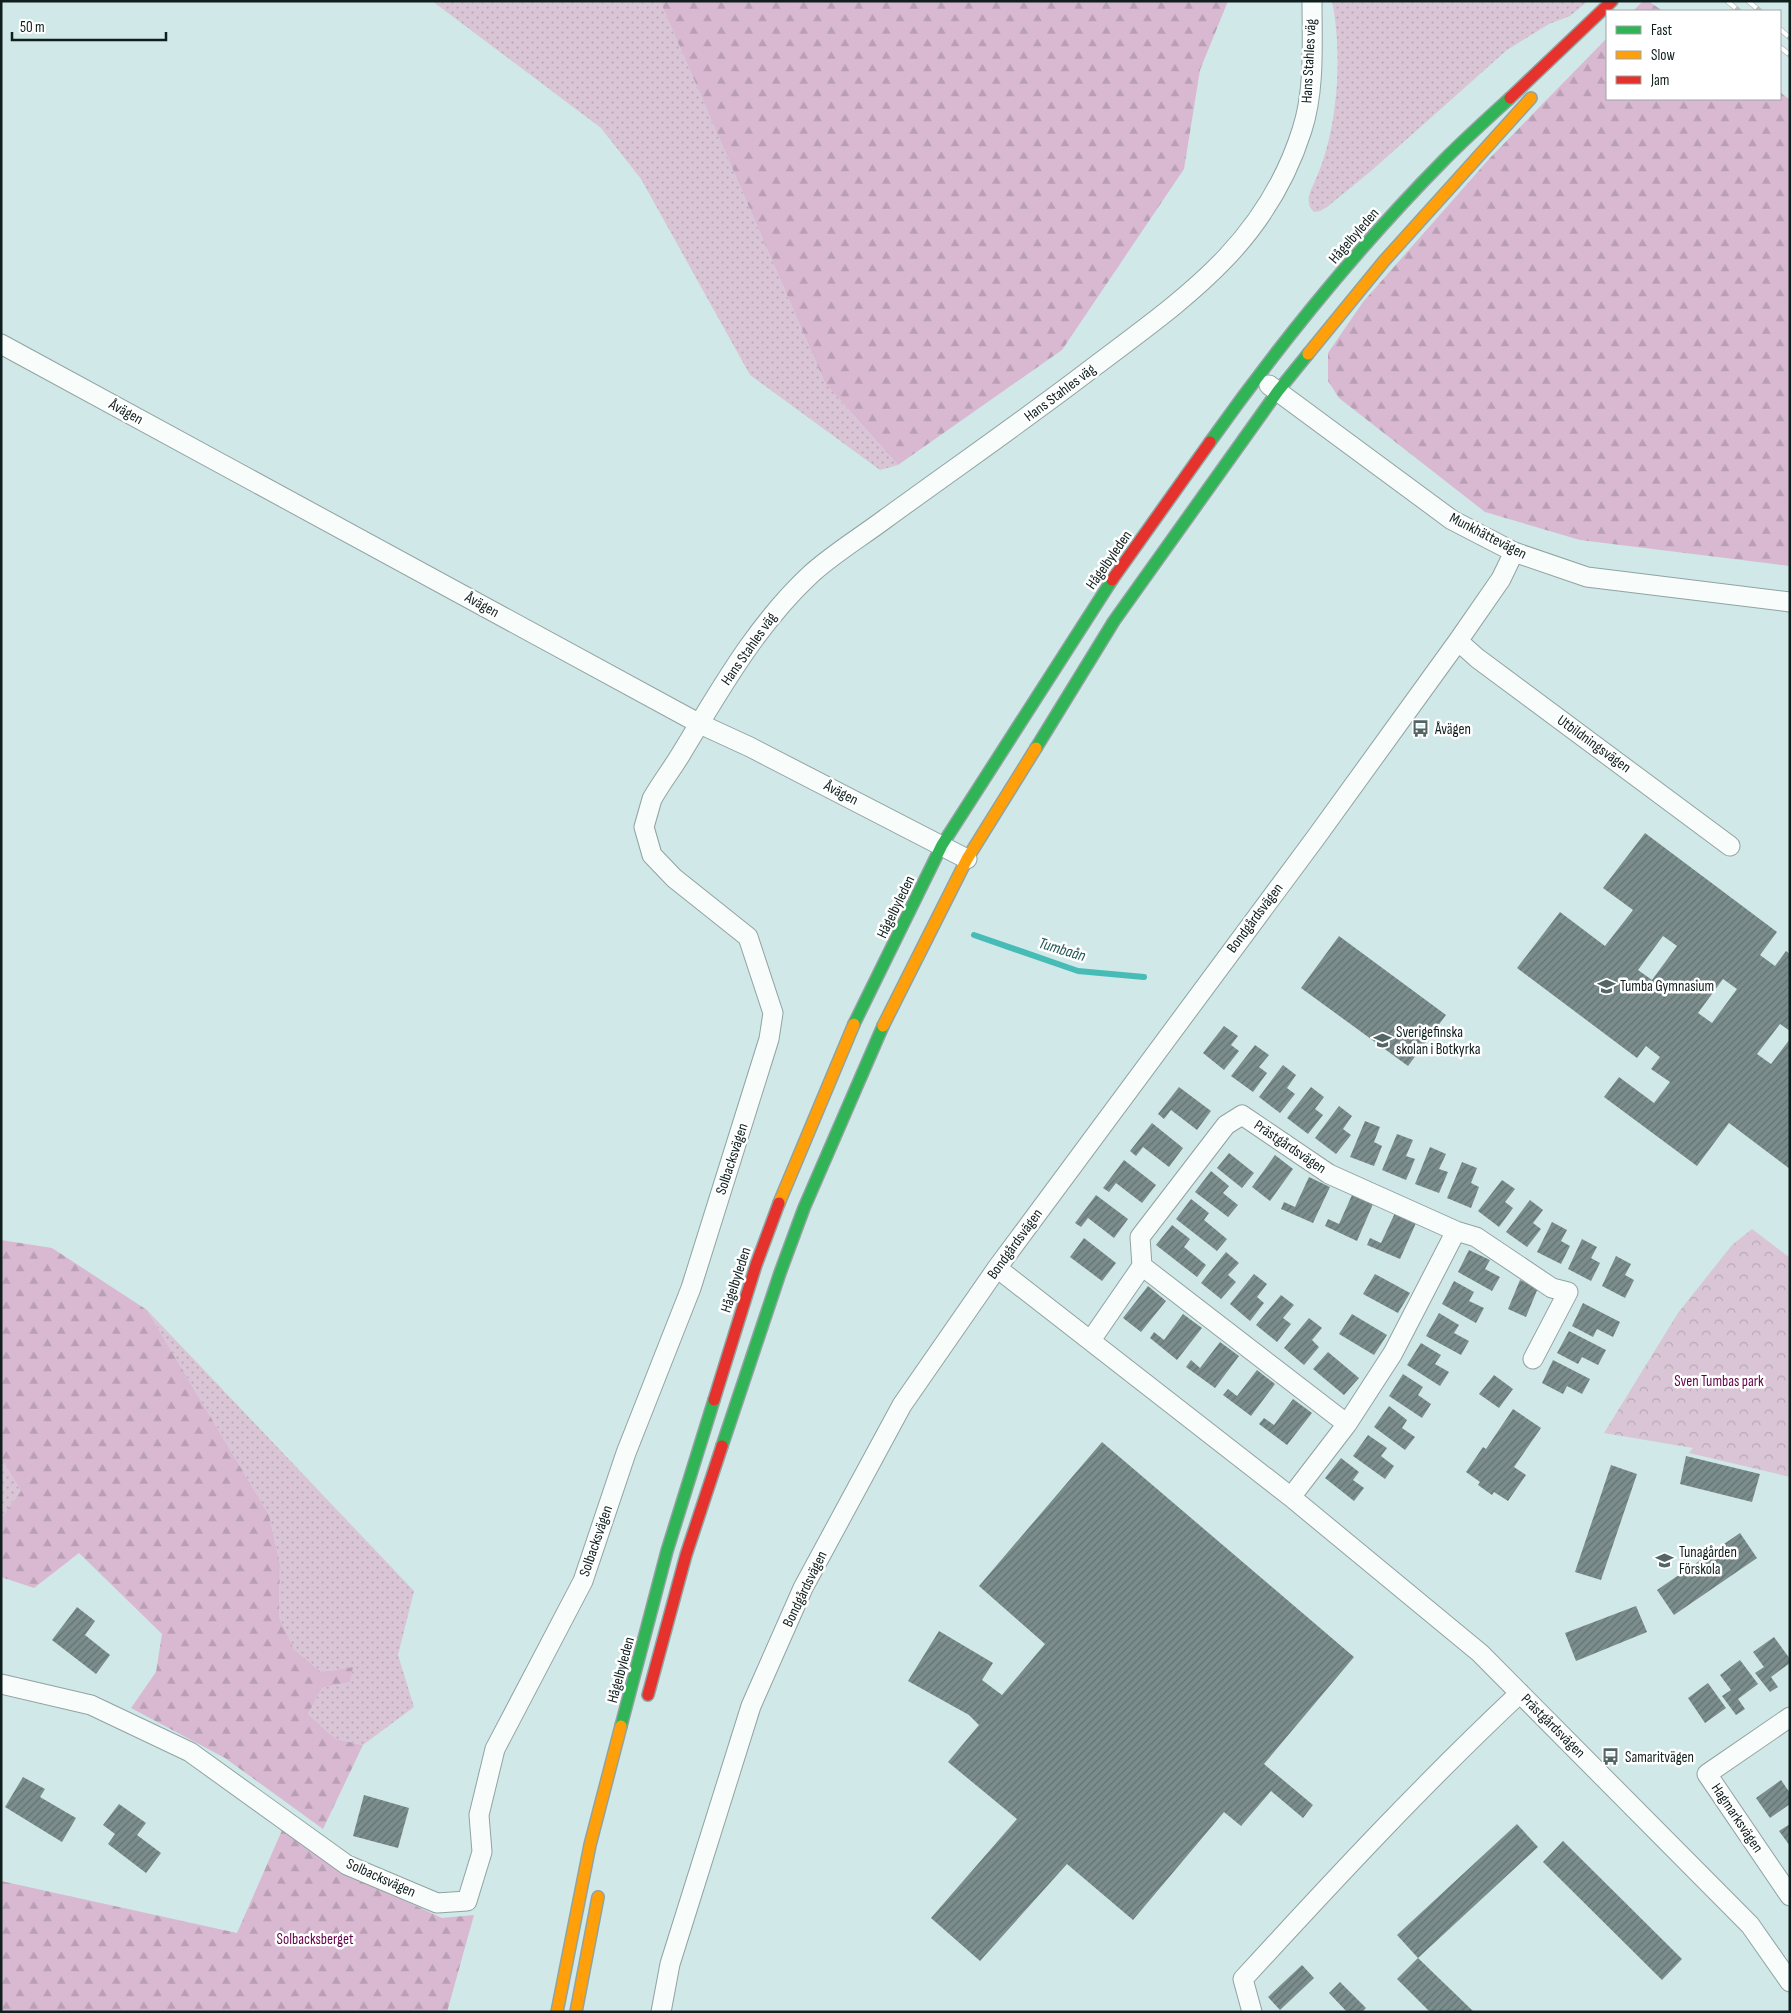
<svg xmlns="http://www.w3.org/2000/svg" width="1791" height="2013" viewBox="0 0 1791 2013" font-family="'Sofia Sans Condensed',sans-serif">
<defs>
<pattern id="grass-dots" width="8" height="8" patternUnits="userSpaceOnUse" patternTransform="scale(1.25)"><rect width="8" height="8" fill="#d9c5d6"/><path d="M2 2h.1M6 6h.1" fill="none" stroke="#b9a9b7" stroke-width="1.8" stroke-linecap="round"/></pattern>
<pattern id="forest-firs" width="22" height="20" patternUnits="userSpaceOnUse" patternTransform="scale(1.25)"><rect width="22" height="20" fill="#d9b9d2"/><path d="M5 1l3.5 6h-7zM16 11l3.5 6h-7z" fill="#b99fb4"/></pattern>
<pattern id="park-crowns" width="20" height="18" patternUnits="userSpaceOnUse" patternTransform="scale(1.25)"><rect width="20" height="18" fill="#d9c5d6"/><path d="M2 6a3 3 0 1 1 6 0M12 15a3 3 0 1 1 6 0" fill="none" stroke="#b9a9b7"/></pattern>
<pattern id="building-hatch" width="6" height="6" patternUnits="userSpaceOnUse" patternTransform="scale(1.25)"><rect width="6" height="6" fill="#7b8d8c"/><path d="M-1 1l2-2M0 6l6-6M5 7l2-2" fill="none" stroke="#637372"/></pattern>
</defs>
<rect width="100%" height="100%" fill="#d0e8e7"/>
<!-- grass -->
<path fill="url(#grass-dots)" d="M 432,1 L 660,1 L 825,383 L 898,465 L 880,470 L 750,375 L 641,179 L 601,128 Z
M 1332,1 L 1588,1 L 1570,16 L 1549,24 L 1507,50 L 1371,171 L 1327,207 L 1320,211 L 1314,212 C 1304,203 1310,192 1315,181 C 1338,132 1343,54 1332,1 Z
M 147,1310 L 414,1591 L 398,1655 L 414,1707 L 363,1745 L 336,1739 L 308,1714 L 322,1688 L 350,1682 L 352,1667 L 321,1672 L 294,1649 L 279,1617 L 280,1564 L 269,1515 Z
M 1,1458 L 21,1491 L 1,1518 Z"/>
<!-- forest -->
<path fill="url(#forest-firs)" d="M 660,1 L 1228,1 L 1200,70 L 1184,169 L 1062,350 L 898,465 L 825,383 Z
M 1643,1 L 1648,1 L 1663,11 L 1633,11 Z
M 1607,38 L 1607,99 L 1780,99 L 1780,92 L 1790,100 L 1790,566 L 1580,540 L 1485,512 L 1339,398 L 1328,381 L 1328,353 L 1363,302 L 1489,159 Z
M 1,1240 L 52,1248 L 147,1310 L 269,1515 L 280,1564 L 279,1617 L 294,1649 L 321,1672 L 353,1667 L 350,1682 L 322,1688 L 308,1714 L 336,1739 L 363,1745 L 323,1829 L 225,1758 L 131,1708 L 156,1672 L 162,1634 L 79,1553 L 34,1588 L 1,1577 L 1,1518 L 21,1491 L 1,1458 Z
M 283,1828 L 336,1869 L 442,1918 L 474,1915 L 447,2012 L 1,2011 L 1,1881 L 237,1933 Z"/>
<!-- park -->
<path fill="url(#park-crowns)" d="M 1752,1229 L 1790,1258 L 1790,1477 L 1689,1453 L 1693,1448 L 1604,1433 L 1678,1313 L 1732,1245 Z"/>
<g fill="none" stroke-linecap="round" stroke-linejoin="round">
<!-- stream -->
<path stroke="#47bcb7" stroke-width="6" d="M 974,935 L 1078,971 L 1144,977"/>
</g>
<!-- building -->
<path fill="url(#building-hatch)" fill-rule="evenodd" d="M 1645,833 L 1777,932 L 1760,955 L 1775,966 L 1786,951 L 1790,954 L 1790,1031 L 1780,1024 L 1757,1054 L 1771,1064 L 1790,1039 L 1790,1169 L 1729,1123 L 1697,1166 L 1604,1097 L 1619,1077 L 1654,1103 L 1670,1082 L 1651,1069 L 1660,1057 L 1646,1046 L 1637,1058 L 1517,968 L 1560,912 L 1605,946 L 1633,910 L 1603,888 ZM 1663,936 L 1677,946 L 1652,980 L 1638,970 ZM 1723,979 L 1737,989 L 1712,1023 L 1698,1013 Z
M 1339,936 L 1446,1015 L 1408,1066 L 1301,988 Z
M 1224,1026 L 1238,1036 L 1231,1045 L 1239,1051 L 1224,1070 L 1203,1053 Z
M 1255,1045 L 1269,1055 L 1259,1067 L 1267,1073 L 1253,1092 L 1231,1076 Z
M 1283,1065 L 1296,1075 L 1287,1088 L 1295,1094 L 1280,1113 L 1259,1097 Z
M 1179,1087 L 1211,1111 L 1197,1130 L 1171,1110 L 1164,1119 L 1158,1114 Z
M 1311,1087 L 1324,1097 L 1315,1109 L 1323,1115 L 1308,1134 L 1287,1118 Z
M 1339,1106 L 1352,1116 L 1343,1129 L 1351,1135 L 1336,1154 L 1315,1138 Z
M 1365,1121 L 1380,1127 L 1374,1142 L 1382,1146 L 1374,1166 L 1350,1157 Z
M 1152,1123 L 1183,1148 L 1169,1167 L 1143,1147 L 1136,1156 L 1130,1151 Z
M 1397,1134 L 1413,1140 L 1406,1156 L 1415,1159 L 1406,1180 L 1382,1170 Z
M 1430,1147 L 1446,1154 L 1439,1169 L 1448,1172 L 1439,1193 L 1415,1184 Z
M 1229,1153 L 1254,1173 L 1242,1188 L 1217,1168 Z
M 1275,1155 L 1293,1169 L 1270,1201 L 1252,1187 Z
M 1124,1160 L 1156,1185 L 1142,1203 L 1116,1183 L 1109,1192 L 1103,1188 Z
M 1462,1162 L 1477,1168 L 1471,1183 L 1479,1187 L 1471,1208 L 1447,1198 Z
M 1211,1171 L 1229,1186 L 1223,1193 L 1238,1205 L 1228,1217 L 1195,1192 Z
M 1309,1177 L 1330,1187 L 1313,1223 L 1281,1209 L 1284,1202 L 1295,1207 Z
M 1502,1180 L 1515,1189 L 1505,1202 L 1513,1208 L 1499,1227 L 1478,1211 Z
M 1096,1195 L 1128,1219 L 1114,1238 L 1088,1218 L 1081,1227 L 1075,1223 Z
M 1352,1195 L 1373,1204 L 1357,1241 L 1325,1226 L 1328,1219 L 1339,1224 Z
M 1191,1199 L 1209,1213 L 1204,1220 L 1227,1239 L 1217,1251 L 1176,1219 Z
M 1530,1200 L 1543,1210 L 1533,1223 L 1541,1229 L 1527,1247 L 1506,1232 Z
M 1395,1213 L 1416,1223 L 1400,1259 L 1367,1245 L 1370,1238 L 1381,1243 Z
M 1552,1222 L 1567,1230 L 1561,1241 L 1570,1246 L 1561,1264 L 1537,1252 Z
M 1172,1225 L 1190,1239 L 1184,1247 L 1206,1265 L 1197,1277 L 1156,1245 Z
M 1084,1238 L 1116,1263 L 1102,1281 L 1070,1257 Z
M 1582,1239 L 1597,1247 L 1591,1258 L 1600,1263 L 1591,1281 L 1568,1269 Z
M 1469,1250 L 1490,1260 L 1485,1269 L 1500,1277 L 1492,1291 L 1458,1272 Z
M 1226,1252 L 1239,1263 L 1228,1275 L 1236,1282 L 1221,1299 L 1201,1283 Z
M 1616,1256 L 1631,1264 L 1625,1275 L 1634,1280 L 1625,1298 L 1602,1286 Z
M 1254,1274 L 1267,1284 L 1257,1297 L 1264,1303 L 1250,1321 L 1230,1304 Z
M 1375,1274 L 1410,1293 L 1398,1313 L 1363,1294 Z
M 1520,1280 L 1538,1288 L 1526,1317 L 1508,1309 Z
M 1454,1281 L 1474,1292 L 1469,1301 L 1484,1308 L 1476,1323 L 1442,1304 Z
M 1148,1286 L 1166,1301 L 1141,1332 L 1123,1318 Z
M 1281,1295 L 1294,1305 L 1283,1318 L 1291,1324 L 1277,1342 L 1256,1325 Z
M 1583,1303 L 1620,1322 L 1613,1337 L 1597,1329 L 1593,1337 L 1572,1326 Z
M 1439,1313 L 1459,1325 L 1454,1333 L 1469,1341 L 1461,1355 L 1426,1336 Z
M 1183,1314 L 1202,1328 L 1177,1360 L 1150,1338 L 1154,1332 L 1164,1340 Z
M 1352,1314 L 1387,1335 L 1374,1355 L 1339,1334 Z
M 1309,1318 L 1322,1328 L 1312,1340 L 1319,1347 L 1304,1365 L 1284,1348 Z
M 1569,1331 L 1606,1350 L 1598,1365 L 1582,1357 L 1578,1364 L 1557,1353 Z
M 1220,1342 L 1239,1356 L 1215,1388 L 1186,1367 L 1191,1360 L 1200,1368 Z
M 1421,1343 L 1441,1355 L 1435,1364 L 1449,1372 L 1440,1386 L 1407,1365 Z
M 1328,1352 L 1359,1378 L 1344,1395 L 1313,1369 Z
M 1553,1360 L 1590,1379 L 1582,1394 L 1567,1386 L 1563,1394 L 1542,1383 Z
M 1257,1370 L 1275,1384 L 1251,1416 L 1223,1395 L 1228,1389 L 1237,1396 Z
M 1403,1374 L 1423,1387 L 1418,1395 L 1431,1404 L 1422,1418 L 1389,1396 Z
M 1494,1375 L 1513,1389 L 1499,1408 L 1479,1394 Z
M 1293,1399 L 1312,1413 L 1287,1445 L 1259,1424 L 1264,1418 L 1274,1425 Z
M 1389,1406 L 1407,1420 L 1402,1428 L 1415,1437 L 1405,1450 L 1374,1427 Z
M 1513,1409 L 1541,1428 L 1514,1467 L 1526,1475 L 1508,1501 L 1494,1492 L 1492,1495 L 1478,1485 L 1480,1482 L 1466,1472 L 1483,1447 L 1486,1449 Z
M 1368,1435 L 1387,1448 L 1381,1456 L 1394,1466 L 1385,1479 L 1353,1456 Z
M 1102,1442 L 1354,1657 L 1264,1764 L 1313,1805 L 1303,1818 L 1271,1791 L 1241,1826 L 1224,1812 L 1133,1920 L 1067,1864 L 980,1961 L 931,1918 L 1017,1819 L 948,1762 L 979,1725 L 969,1715 L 908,1681 L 939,1631 L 993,1663 L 982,1680 L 1002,1695 L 1045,1644 L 979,1586 Z
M 1686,1456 L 1760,1474 L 1752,1502 L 1680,1484 Z
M 1341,1458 L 1359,1472 L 1353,1480 L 1364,1488 L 1354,1501 L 1325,1478 Z
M 1611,1465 L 1637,1474 L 1601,1580 L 1575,1572 Z
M 1740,1533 L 1757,1558 L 1674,1615 L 1657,1590 Z
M 1636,1606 L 1647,1632 L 1576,1661 L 1565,1633 Z
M 77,1607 L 95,1621 L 85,1635 L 110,1655 L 96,1674 L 52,1640 Z
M 1774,1637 L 1790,1659 L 1790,1663 L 1771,1677 L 1778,1687 L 1770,1692 L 1755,1673 L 1764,1667 L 1753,1652 Z
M 1740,1660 L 1758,1684 L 1738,1699 L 1745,1709 L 1736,1715 L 1722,1696 L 1731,1690 L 1720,1675 Z
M 1708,1683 L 1726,1708 L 1705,1723 L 1688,1698 Z
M 23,1777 L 45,1789 L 40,1797 L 76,1818 L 62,1842 L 5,1807 Z
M 1781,1780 L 1790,1793 L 1790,1804 L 1770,1818 L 1756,1798 Z
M 364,1795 L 409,1808 L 398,1848 L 353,1836 Z
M 119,1804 L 146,1823 L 137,1835 L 161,1853 L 146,1873 L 108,1844 L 115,1834 L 103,1825 Z
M 1517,1824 L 1538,1847 L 1418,1958 L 1397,1935 Z
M 1790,1824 L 1790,1846 L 1779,1831 Z
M 1563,1841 L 1682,1959 L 1662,1980 L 1543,1862 Z
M 1418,1958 L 1474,2012 L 1430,2012 L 1397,1979 Z
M 1302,1965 L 1314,1978 L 1280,2010 L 1268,1997 Z
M 1340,1982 L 1366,2008 L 1362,2012 L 1347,2012 L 1329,1993 Z"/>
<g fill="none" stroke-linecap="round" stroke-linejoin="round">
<defs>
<path id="street" d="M 1,344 L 700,724 L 750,747 L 967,859
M 1269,385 L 1452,520 L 1514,552 L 1587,577 L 1790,602
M 1458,641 L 1477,658 L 1730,846
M 1142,1266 L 1347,1424
M 997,1268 L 1291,1497 L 1480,1653 L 1750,1925 L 1790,1982
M 1091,1340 L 1142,1266 L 1140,1237 L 1226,1125 L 1242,1115 L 1329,1174 L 1456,1231 L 1476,1237 L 1552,1288 L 1568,1292 L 1533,1359
M 1291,1497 L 1347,1424 L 1393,1353 L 1456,1231
M 1,1684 L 91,1705 L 190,1752 L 347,1865 L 437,1903 L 467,1901 L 482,1852 L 479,1815 L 495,1749 L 583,1581 L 626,1453 L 691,1288 L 769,1039 L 773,1013 L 748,937 L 674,878 L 652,855 L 644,827 L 652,799 C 661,783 672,769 681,754 C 720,690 756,625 811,574 C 833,554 861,537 885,519 C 955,468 1026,419 1095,366 C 1185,298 1266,244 1302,130 C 1315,90 1312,44 1312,1
M 1790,1717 L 1707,1774 L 1790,1896
M 661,2012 L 670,1964 L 751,1706 L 803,1588 L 902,1405 L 997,1268 L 1317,836 L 1458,641 L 1501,579 L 1514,552
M 1252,2012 L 1243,1979 C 1333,1881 1423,1784 1520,1693"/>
<path id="fast" d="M 1210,442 C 1281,342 1360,245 1446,158 C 1467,137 1488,118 1510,98
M 1036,748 L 1114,621 L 1278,391 L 1308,354
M 854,1024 L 942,845 L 1112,580
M 722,1446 L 780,1273 L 804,1208 L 883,1026
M 621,1726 L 667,1551 L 714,1400"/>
<path id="slow" d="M 1308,354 L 1384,261 L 1531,98
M 883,1026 L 967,859 L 1036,748
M 779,1203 L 854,1024
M 557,2012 L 590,1845 L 621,1726
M 576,2012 L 598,1897"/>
<path id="jam" d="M 1510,98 L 1612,1
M 1112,580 L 1210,442
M 714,1400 L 756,1265 L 779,1203
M 648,1695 L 686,1555 L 722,1446"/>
</defs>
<!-- street casing -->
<use href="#street" stroke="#90a3a2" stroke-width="21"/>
<!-- fast casing -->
<use href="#fast" stroke="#90a3a2" stroke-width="14"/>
<!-- slow casing -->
<use href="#slow" stroke="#90a3a2" stroke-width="14"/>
<!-- jam casing -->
<use href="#jam" stroke="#90a3a2" stroke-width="14"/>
<!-- street -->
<use href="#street" stroke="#f8fcfb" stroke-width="19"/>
<!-- fast -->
<use href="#fast" stroke="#30b455" stroke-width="11"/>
<!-- slow -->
<use href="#slow" stroke="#ff9f0a" stroke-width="11"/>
<!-- jam -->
<use href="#jam" stroke="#e5322d" stroke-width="11"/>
<defs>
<path id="rail" d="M 1727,1 L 1739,11
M 1748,1 L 1760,11
M 1780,29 L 1790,38
M 1780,47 L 1790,55"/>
</defs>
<!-- rail casing -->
<use href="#rail" stroke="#b8bebe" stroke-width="5.5"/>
<!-- rail -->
<use href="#rail" stroke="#fff" stroke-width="4" stroke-dasharray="11" stroke-linecap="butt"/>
</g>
<!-- icons -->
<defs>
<symbol id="bus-bare" viewBox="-9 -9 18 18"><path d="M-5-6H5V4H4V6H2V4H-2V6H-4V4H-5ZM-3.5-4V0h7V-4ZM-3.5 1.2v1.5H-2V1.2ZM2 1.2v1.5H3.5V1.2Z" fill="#536564" stroke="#fff" stroke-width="2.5" paint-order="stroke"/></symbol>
<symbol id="school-bare" viewBox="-9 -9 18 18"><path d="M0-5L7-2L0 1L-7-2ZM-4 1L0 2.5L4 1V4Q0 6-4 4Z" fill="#536564" stroke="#fff" stroke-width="2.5" paint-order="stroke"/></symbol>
</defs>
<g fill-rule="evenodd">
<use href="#bus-bare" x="1408" y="716" width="25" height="25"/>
<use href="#school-bare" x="1594" y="974" width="25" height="25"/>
<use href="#school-bare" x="1370" y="1028" width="25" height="25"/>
<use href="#school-bare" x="1652" y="1548" width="25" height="25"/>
<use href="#bus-bare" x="1598" y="1744" width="25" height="25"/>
</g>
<g text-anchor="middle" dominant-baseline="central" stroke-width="5" stroke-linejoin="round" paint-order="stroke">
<!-- street labels -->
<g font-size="15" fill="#0f1f1e" stroke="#fff">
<text transform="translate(1309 61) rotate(-87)">Hans Stahles väg</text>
<text transform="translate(1354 236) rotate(-49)">Hågelbyleden</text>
<text transform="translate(1060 393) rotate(-37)">Hans Stahles väg</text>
<text transform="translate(126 412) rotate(29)">Åvägen</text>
<text transform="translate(1488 536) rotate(27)">Munkhättevägen</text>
<text transform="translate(1109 560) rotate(-55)">Hågelbyleden</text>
<text transform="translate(482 605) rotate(29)">Åvägen</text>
<text transform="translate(749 649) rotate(-55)">Hans Stahles väg</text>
<text transform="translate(1594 744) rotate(36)">Utbildningsvägen</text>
<text transform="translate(841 793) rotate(27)">Åvägen</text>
<text transform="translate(896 907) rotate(-64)">Hågelbyleden</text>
<text transform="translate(1255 918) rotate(-53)">Bondgårdsvägen</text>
<text transform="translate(1290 1147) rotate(34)">Prästgårdsvägen</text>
<text transform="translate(732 1159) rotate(-72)">Solbacksvägen</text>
<text transform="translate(1015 1244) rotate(-54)">Bondgårdsvägen</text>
<text transform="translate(736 1280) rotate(-72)">Hågelbyleden</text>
<text transform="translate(596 1541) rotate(-71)">Solbacksvägen</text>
<text transform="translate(805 1589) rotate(-64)">Bondgårdsvägen</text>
<text transform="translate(621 1670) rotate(-75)">Hågelbyleden</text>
<text transform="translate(1553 1726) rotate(45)">Prästgårdsvägen</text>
<text transform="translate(1737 1818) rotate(56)">Hagmarksvägen</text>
<text transform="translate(381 1878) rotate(24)">Solbacksvägen</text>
</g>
<!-- poi labels -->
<g font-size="15" fill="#0f1f1e" stroke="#fff" text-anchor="start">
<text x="1435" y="729">Åvägen</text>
<text x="1620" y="986">Tumba Gymnasium</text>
<text x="1396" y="1032">Sverigefinska<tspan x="1396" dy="17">skolan i Botkyrka</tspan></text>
<text x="1679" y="1552">Tunagården<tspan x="1679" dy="17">Förskola</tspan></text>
<text x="1625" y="1757">Samaritvägen</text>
</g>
<!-- park labels -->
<g font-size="15" fill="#65034a" stroke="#fff">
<text x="1719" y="1381">Sven Tumbas park</text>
<text x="315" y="1939">Solbacksberget</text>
</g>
<!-- water labels -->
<g font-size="16" font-style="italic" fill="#225856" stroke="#fff">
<text transform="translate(1062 950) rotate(17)">Tumbaån</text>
</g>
</g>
<!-- border -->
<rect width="1791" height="2013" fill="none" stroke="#0f1f1e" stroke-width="5"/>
<!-- legend -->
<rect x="1606" y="10" width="175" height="90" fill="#ffffff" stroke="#9fa5a5"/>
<rect x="1616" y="26" width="25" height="8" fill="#30b455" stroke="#9fa5a5"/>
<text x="1651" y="35" font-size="15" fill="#0f1f1e">Fast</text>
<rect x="1616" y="51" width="25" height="8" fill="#ff9f0a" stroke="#9fa5a5"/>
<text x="1651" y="60" font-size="15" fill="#0f1f1e">Slow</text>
<rect x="1616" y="76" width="25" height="8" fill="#e5322d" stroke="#9fa5a5"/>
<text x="1651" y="85" font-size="15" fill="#0f1f1e">Jam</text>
<!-- scale -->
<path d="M12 32v8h154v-8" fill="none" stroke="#0f1f1e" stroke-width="2.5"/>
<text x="20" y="32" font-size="15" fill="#0f1f1e" stroke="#ffffff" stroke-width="4" paint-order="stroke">50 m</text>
</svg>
